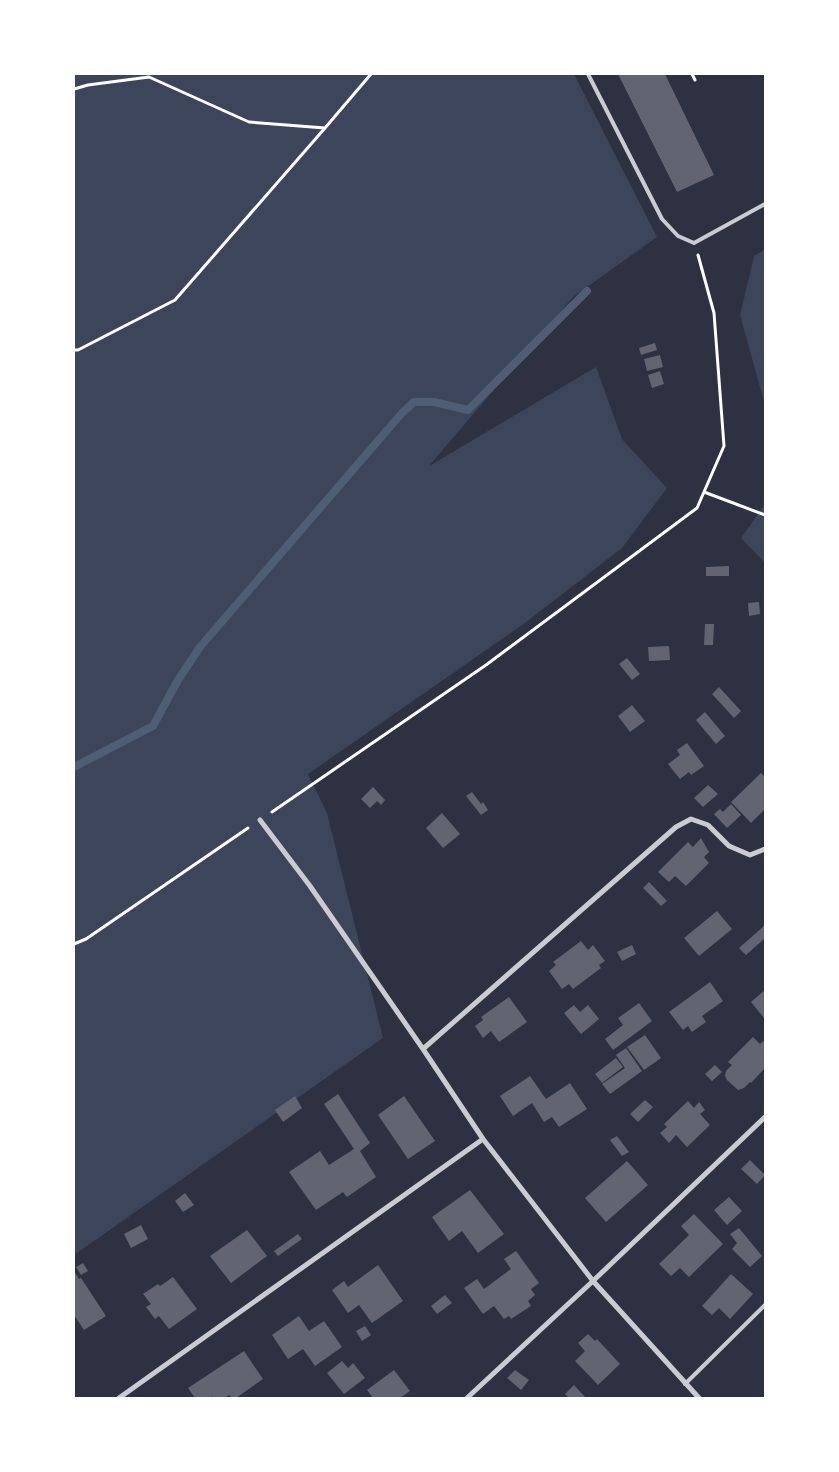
<svg xmlns="http://www.w3.org/2000/svg" width="839" height="1472" viewBox="0 0 839 1472" font-family="Commissioner,sans-serif">
<rect width="100%" height="100%" fill="#2d3142"/>
<!-- green -->
<path fill="#3c4559" d="M 74,74 L 574,74 L 657,237 L 573,297 L 429,466 L 596,367 L 622,439 L 667,488 L 622,548 L 525,623 L 308,774 L 327,813 L 383,1038 L 74,1255 Z
M 765,249 L 765,405 L 740,315 L 754,256 Z
M 765,504 L 765,563 L 741,538 Z"/>
<g fill="none" stroke-linecap="round" stroke-linejoin="round">
<!-- stream -->
<path stroke="#4f5d75" stroke-width="8" d="M 74,767 L 153,726 L 178,680 L 200,647 L 402,413 L 414,402 L 434,402 L 468,410 L 587,291"/>
</g>
<!-- building -->
<path fill="#626471" d="M 618,74 L 665,74 L 714,175 L 677,192 Z
M 655,343 L 657,350 L 641,355 L 639,348 Z
M 660,355 L 663,367 L 647,371 L 644,359 Z
M 660,371 L 664,384 L 652,388 L 648,375 Z
M 729,566 L 729,576 L 706,576 L 706,567 Z
M 759,602 L 760,614 L 749,616 L 748,603 Z
M 705,624 L 714,624 L 713,645 L 704,645 Z
M 669,646 L 670,660 L 649,661 L 648,647 Z
M 627,658 L 640,674 L 632,680 L 619,664 Z
M 719,687 L 741,711 L 734,718 L 712,694 Z
M 632,705 L 645,721 L 630,732 L 618,716 Z
M 705,712 L 725,736 L 716,744 L 696,720 Z
M 687,743 L 704,766 L 691,775 L 689,772 L 680,779 L 668,764 L 680,755 L 677,750 Z
M 761,773 L 765,777 L 765,809 L 751,823 L 731,802 Z
M 708,785 L 718,794 L 703,807 L 694,798 Z
M 373,787 L 385,800 L 381,805 L 377,801 L 370,808 L 361,799 Z
M 472,792 L 481,804 L 483,802 L 488,810 L 481,815 L 466,796 Z
M 731,804 L 741,815 L 727,828 L 714,814 L 720,809 L 723,812 Z
M 442,813 L 460,834 L 443,848 L 426,828 Z
M 701,838 L 709,852 L 704,857 L 709,863 L 686,886 L 675,876 L 669,882 L 658,872 L 688,842 L 693,847 Z
M 649,882 L 667,901 L 661,906 L 643,888 Z
M 717,911 L 732,929 L 699,956 L 684,938 Z
M 765,925 L 765,938 L 746,955 L 739,948 Z
M 581,941 L 588,950 L 593,945 L 605,961 L 599,965 L 601,968 L 573,989 L 569,984 L 562,989 L 549,971 L 556,965 L 553,962 Z
M 632,945 L 636,954 L 622,961 L 617,952 Z
M 710,982 L 723,1001 L 702,1016 L 706,1022 L 692,1032 L 688,1026 L 683,1030 L 669,1012 Z
M 765,990 L 765,1017 L 764,1018 L 751,1002 Z
M 509,997 L 527,1022 L 499,1042 L 491,1031 L 483,1038 L 475,1026 L 483,1020 L 481,1017 Z
M 639,1003 L 652,1021 L 613,1050 L 605,1039 L 623,1025 L 618,1018 Z
M 574,1005 L 580,1012 L 588,1005 L 599,1019 L 581,1034 L 564,1013 Z
M 645,1035 L 661,1058 L 644,1070 L 627,1047 Z
M 753,1037 L 760,1044 L 763,1041 L 765,1043 L 765,1068 L 751,1083 L 750,1082 L 744,1088 L 738,1090 L 727,1080 L 725,1076 L 726,1071 L 732,1065 L 728,1062 Z
M 626,1048 L 642,1071 L 610,1094 L 602,1084 L 625,1068 L 616,1055 Z
M 616,1058 L 623,1067 L 602,1083 L 595,1074 Z
M 715,1065 L 722,1072 L 712,1081 L 705,1074 Z
M 530,1076 L 546,1099 L 570,1083 L 587,1109 L 559,1127 L 552,1117 L 544,1122 L 532,1103 L 513,1116 L 500,1096 Z
M 338,1094 L 370,1143 L 360,1151 L 376,1177 L 347,1197 L 343,1192 L 316,1210 L 289,1172 L 320,1151 L 329,1165 L 354,1149 L 324,1104 Z
M 295,1096 L 302,1108 L 283,1122 L 275,1110 Z
M 404,1096 L 435,1141 L 408,1159 L 378,1115 Z
M 645,1100 L 653,1107 L 638,1122 L 630,1114 Z
M 688,1101 L 694,1108 L 699,1102 L 705,1110 L 700,1114 L 710,1125 L 687,1147 L 676,1135 L 669,1143 L 660,1133 L 667,1127 L 664,1124 Z
M 617,1136 L 629,1152 L 622,1156 L 610,1140 Z
M 750,1160 L 765,1175 L 757,1184 L 741,1169 Z
M 627,1161 L 648,1185 L 606,1222 L 585,1198 Z
M 470,1190 L 504,1234 L 478,1253 L 462,1231 L 449,1241 L 432,1217 Z
M 185,1193 L 194,1205 L 183,1212 L 175,1201 Z
M 729,1197 L 742,1211 L 727,1225 L 714,1210 Z
M 694,1214 L 723,1244 L 689,1277 L 680,1268 L 671,1276 L 659,1264 L 689,1235 L 681,1226 Z
M 141,1225 L 148,1239 L 131,1248 L 124,1234 Z
M 739,1228 L 762,1256 L 750,1267 L 732,1249 L 737,1243 L 730,1234 Z
M 247,1230 L 267,1256 L 231,1283 L 210,1256 Z
M 298,1234 L 302,1239 L 278,1256 L 274,1251 Z
M 516,1251 L 539,1283 L 531,1289 L 535,1295 L 528,1301 L 531,1306 L 511,1319 L 509,1316 L 504,1319 L 494,1306 L 483,1314 L 464,1288 L 477,1279 L 484,1289 L 511,1269 L 504,1259 Z
M 83,1263 L 88,1271 L 81,1275 L 76,1267 Z
M 378,1265 L 403,1301 L 372,1323 L 359,1305 L 348,1313 L 332,1290 L 344,1281 L 348,1287 Z
M 74,1271 L 79,1279 L 81,1278 L 106,1316 L 84,1330 L 74,1315 Z
M 731,1274 L 753,1294 L 730,1319 L 719,1308 L 712,1315 L 702,1306 Z
M 173,1277 L 197,1309 L 169,1329 L 159,1316 L 155,1319 L 146,1307 L 151,1304 L 143,1294 L 158,1284 L 160,1286 Z
M 445,1295 L 452,1303 L 437,1314 L 431,1306 Z
M 299,1316 L 309,1331 L 324,1321 L 342,1347 L 315,1366 L 303,1349 L 288,1359 L 272,1335 Z
M 365,1326 L 371,1335 L 362,1341 L 356,1331 Z
M 588,1334 L 595,1341 L 597,1339 L 620,1364 L 598,1385 L 575,1361 L 585,1351 L 578,1343 Z
M 244,1351 L 263,1379 L 236,1398 L 232,1398 L 229,1395 L 225,1398 L 213,1398 L 212,1396 L 210,1398 L 195,1398 L 188,1388 Z
M 342,1361 L 348,1368 L 353,1363 L 365,1378 L 344,1394 L 327,1373 Z
M 394,1370 L 410,1391 L 400,1398 L 373,1398 L 367,1390 Z
M 515,1370 L 529,1380 L 521,1390 L 507,1378 Z
M 574,1385 L 586,1398 L 569,1398 L 565,1394 Z"/>
<g fill="none" stroke-linecap="round" stroke-linejoin="round">
<!-- path -->
<path stroke="#fff" stroke-width="3" d="M 692,74 L 695,80
M 74,89 L 88,85 L 149,77 L 249,122 L 325,128 L 371,74
M 74,350 L 78,350 L 175,300 L 325,128
M 704,492 L 765,515
M 272,812 L 486,665 L 697,508 L 724,446 L 714,313 L 698,255
M 74,944 L 86,939 L 248,828"/>
<!-- service -->
<path stroke="#caccd0" stroke-width="4" d="M 588,74 L 662,219 L 678,236 L 694,243 L 765,204
M 685,1384 L 765,1305"/>
<!-- minor -->
<path stroke="#caccd0" stroke-width="5" d="M 260,820 L 310,886 L 423,1049 L 483,1139 L 593,1281 L 699,1398
M 423,1049 L 676,827 L 691,819 L 708,825 L 729,846 L 750,855 L 765,849
M 119,1398 L 483,1139
M 467,1398 L 593,1281 L 765,1117"/>
</g>
<!-- border -->
<rect width="839" height="1472" fill="none" stroke="#ffffff" stroke-width="150"/>
</svg>
